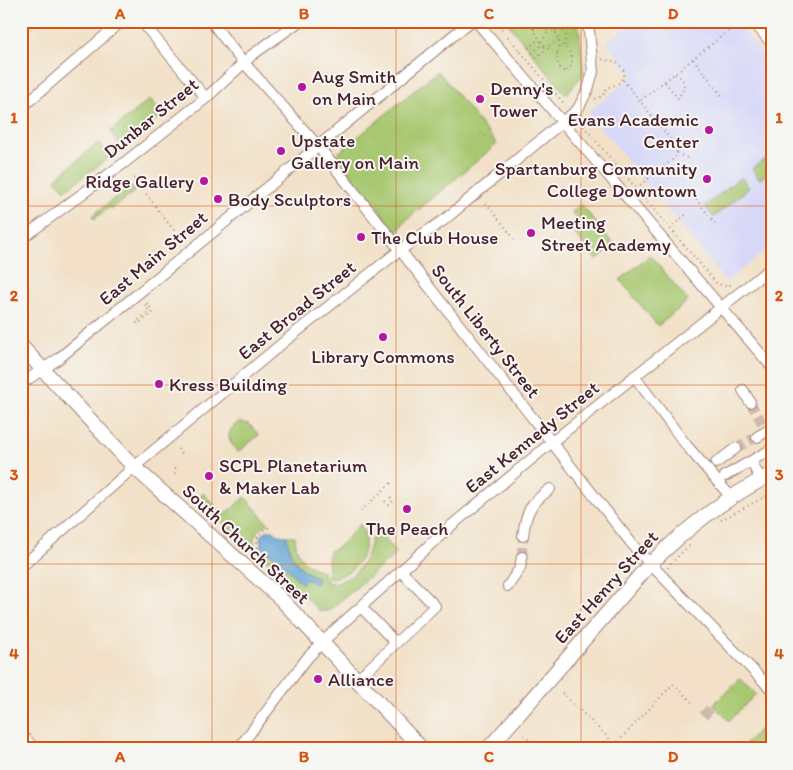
<svg xmlns="http://www.w3.org/2000/svg" width="793" height="770" viewBox="0 0 793 770" font-family="Itim,sans-serif">
<rect width="100%" height="100%" fill="#f6f6f2"/>
<filter id="ink" filterUnits="userSpaceOnUse"><feTurbulence type="fractalNoise" baseFrequency=".02" numOctaves="2"/><feDisplacementMap in="SourceGraphic" scale="10" xChannelSelector="R" yChannelSelector="G"/><feConvolveMatrix kernelMatrix="1 2 1 2 8 2 1 2 1" color-interpolation-filters="sRGB"/></filter>
<filter id="wash" filterUnits="userSpaceOnUse"><feTurbulence type="fractalNoise" baseFrequency=".0096" numOctaves="4" result="noise"/><feDisplacementMap in="SourceGraphic" scale="20" xChannelSelector="R" yChannelSelector="G"/><feGaussianBlur stdDeviation="1.12" result="paint"/><feColorMatrix in="noise" values="0 0 0 0 0 0 0 0 0 0 0 0 0 0 0 0 0 1.4 0 .05"/><feComposite in="paint" operator="in"/></filter>
<g filter="url(#wash)">
<rect width="100%" height="100%" fill="#f2e1c8"/>
<!-- built -->
<path fill="#d7d7f8" d="M 633,21 L 737,21 L 772,66 L 772,246 L 726,282 L 588,112 L 633,76 L 606,42 Z"/>
<!-- green -->
<path fill="#a7c870" stroke="#78744e" d="M 506,21 L 578,21 L 584,73 L 566,95 Z
M 438,71 L 497,144 L 405,221 L 397,233 L 336,155 Z
M 150,99 L 162,114 L 122,147 L 110,132 Z
M 99,142 L 111,156 L 65,190 L 55,179 Z
M 772,154 L 772,170 L 760,179 L 752,169 Z
M 741,177 L 749,188 L 714,217 L 705,206 Z
M 131,185 L 135,191 L 112,209 L 110,207 L 94,219 L 92,216 Z
M 581,204 L 614,245 L 596,260 L 574,233 L 578,230 L 575,227 L 580,222 L 572,212 Z
M 650,255 L 688,301 L 658,326 L 620,280 Z
M 239,422 L 249,424 L 259,435 L 238,452 C 228,441 224,432 239,422 Z
M 203,493 L 224,516 L 245,497 L 269,524 C 256,528 250,539 257,551 L 256,553 L 207,508 L 200,496 Z
M 360,524 C 376,548 353,579 327,578 L 329,551 C 341,549 351,533 360,524 Z
M 381,535 L 397,553 L 328,611 L 320,611 L 262,557 L 267,552 C 285,559 298,576 316,584 L 318,577 C 298,570 289,556 287,536 L 295,536 C 295,555 305,567 323,571 L 323,579 L 327,580 L 327,583 C 354,583 367,563 371,539 Z
M 740,678 L 756,694 L 729,721 L 713,705 Z
M 772,717 L 772,745 L 768,749 L 740,749 Z"/>
<!-- water -->
<path fill="#5ca0d1" stroke="#53607e" d="M 274,530 L 279,535 L 287,536 C 289,556 298,571 318,578 L 316,584 L 305,579 L 302,584 L 299,581 L 278,559 L 262,548 L 260,537 L 266,531 Z"/>
</g>
<g filter="url(#ink)">
<g fill="none" stroke-linecap="round" stroke-linejoin="round">
<!-- minor-tunnel -->
<path stroke="#d0baa9" stroke-width="10" stroke-dasharray="10 5" stroke-linecap="butt" d="M 750,402 L 762,423
M 736,448 L 757,437
M 522,557 L 523,536
M 703,709 L 711,716"/>
<defs>
<path id="minor" d="M 141,21 L 206,98
M 211,21 L 237,55 L 318,146 L 636,549 L 772,690
M 476,21 L 772,367
M 753,21 L 772,44
M 21,108 L 122,21
M 21,239 L 124,163 L 206,98 L 252,55 L 300,21
M 634,376 L 687,446 L 731,497
M 21,384 L 58,359 L 471,21
M 743,390 L 750,402
M 757,437 L 772,428
M 716,463 L 736,448
M 725,476 L 751,461
M 761,480 L 751,461 L 772,449
M 523,536 C 526,511 530,504 550,489
M 21,567 L 134,467 L 285,341 L 400,250 L 444,220 L 572,114 L 578,109 L 588,89 L 593,72 L 588,21
M 508,586 L 520,568 L 522,557
M 361,607 L 396,643 L 435,606 L 401,571
M 358,679 L 396,643
M 21,734 L 35,749
M 238,749 L 308,657 L 335,630 L 452,525 L 552,442 L 772,267"/>
<path id="major" d="M 21,346 L 134,467 L 280,598 L 422,749
M 488,749 L 650,564 C 688,527 725,498 772,474"/>
</defs>
<!-- minor casing -->
<use href="#minor" stroke="#9e807a" stroke-width="12"/>
<!-- major casing -->
<use href="#major" stroke="#9e807a" stroke-width="16"/>
<!-- path -->
<path stroke="#9e807a" stroke-width="2" stroke-dasharray="1 4" stroke-linecap="butt" d="M 495,21 L 565,105
M 525,22 C 541,32 536,45 557,54 L 558,66 L 565,72 L 569,70 C 575,60 571,49 560,44
M 559,28 L 566,34 L 565,46
M 534,29 L 543,26 L 547,30 L 555,31 L 560,44 L 557,54
M 555,31 L 562,21
M 541,42 L 549,31
M 544,47 L 560,41
M 528,48 L 539,39
M 532,53 L 542,45
M 769,54 L 765,59 L 772,69
M 536,58 L 546,49
M 693,59 L 722,96
M 675,74 C 687,79 686,89 678,97
M 766,78 L 772,74
M 623,80 L 675,145 L 677,153 L 675,158 L 640,185
M 665,82 L 680,101
M 595,99 L 603,96 L 606,88 L 619,83 L 624,76 L 624,71 L 617,62 L 601,59
M 641,100 L 741,21
M 580,122 L 717,284 L 727,286 L 734,283
M 481,133 L 485,137
M 677,153 L 687,158
M 134,178 L 182,241
M 696,199 L 715,223
M 486,203 L 516,241
M 673,225 L 687,214
M 147,303 L 153,311
M 145,305 L 149,311 L 136,322 L 138,324 L 154,312 L 156,314
M 178,449 L 182,454
M 175,474 L 175,467
M 385,501 L 389,505 L 393,501 L 390,497 L 392,495
M 361,511 L 391,483
M 721,520 L 772,493
M 261,552 C 252,540 259,530 271,527
M 668,568 L 670,564 L 692,543
M 562,693 L 620,749
M 524,735 L 538,749
M 339,743 L 347,749
M 611,749 L 673,684 L 694,704"/>
<!-- minor -->
<use href="#minor" stroke="#fff" stroke-width="10"/>
<!-- major -->
<use href="#major" stroke="#fff" stroke-width="14"/>
</g>
</g>
<!-- grid -->
<path fill="none" stroke="#d8530f" stroke-width="1" stroke-opacity="0.55" d="M 212,21 L 212,749M 396,21 L 396,749M 581,21 L 581,749M 21,206 L 772,206M 21,385 L 772,385M 21,564 L 772,564"/>
<!-- markers -->
<g fill="#b5179e" stroke="#f6f6f2" stroke-width="2">
<circle cx="302" cy="87" r="5"/>
<circle cx="480" cy="99" r="5"/>
<circle cx="709" cy="130" r="5"/>
<circle cx="281" cy="151" r="5"/>
<circle cx="707" cy="179" r="5"/>
<circle cx="204" cy="181" r="5"/>
<circle cx="218" cy="199" r="5"/>
<circle cx="531" cy="233" r="5"/>
<circle cx="361" cy="237" r="5"/>
<circle cx="383" cy="337" r="5"/>
<circle cx="159" cy="384" r="5"/>
<circle cx="209" cy="476" r="5"/>
<circle cx="407" cy="509" r="5"/>
<circle cx="318" cy="679" r="5"/>
</g>
<g text-anchor="middle" dominant-baseline="central" stroke-width="4" stroke-linejoin="round" paint-order="stroke">
<!-- poi labels -->
<g font-size="19" fill="#4a1f2b" stroke="#f6f6f2" text-anchor="start">
<text x="312" y="76">Aug Smith<tspan x="312" dy="22">on Main</tspan></text>
<text x="490" y="88">Denny's<tspan x="490" dy="22">Tower</tspan></text>
<text x="699" y="119" text-anchor="end">Evans Academic<tspan x="699" dy="22">Center</tspan></text>
<text x="291" y="140">Upstate<tspan x="291" dy="22">Gallery on Main</tspan></text>
<text x="697" y="168" text-anchor="end">Spartanburg Community<tspan x="697" dy="22">College Downtown</tspan></text>
<text x="194" y="181" text-anchor="end">Ridge Gallery</text>
<text x="228" y="199">Body Sculptors</text>
<text x="541" y="222">Meeting<tspan x="541" dy="22">Street Academy</tspan></text>
<text x="371" y="237">The Club House</text>
<text x="383" y="356" text-anchor="middle">Library Commons</text>
<text x="169" y="384">Kress Building</text>
<text x="219" y="465">SCPL Planetarium<tspan x="219" dy="22">&amp; Maker Lab</tspan></text>
<text x="407" y="528" text-anchor="middle">The Peach</text>
<text x="328" y="679">Alliance</text>
</g>
<!-- street labels -->
<g font-size="19" fill="#4a1f2b" stroke="#f6f6f2">
<text transform="translate(151 118) rotate(-39)">Dunbar Street</text>
<text transform="translate(153 258) rotate(-40)">East Main Street</text>
<text transform="translate(297 310) rotate(-39)">East Broad Street</text>
<text transform="translate(486 331) rotate(52)">South Liberty Street</text>
<text transform="translate(532 437) rotate(-39)">East Kennedy Street</text>
<text transform="translate(246 544) rotate(43)">South Church Street</text>
<text transform="translate(606 587) rotate(-48)">East Henry Street</text>
</g>
</g>
<!-- margin -->
<rect width="793" height="770" fill="none" stroke="#f6f6f2" stroke-width="55"/>
<rect x="28" y="28" width="738" height="714" fill="none" stroke="#d8530f" stroke-width="2"/>
<g font-size="16" text-anchor="middle" font-weight="bold" fill="#d8530f">
<text x="120" y="19">A</text>
<text x="304" y="19">B</text>
<text x="489" y="19">C</text>
<text x="673" y="19">D</text>
<text x="14" y="123">1</text>
<text x="779" y="123">1</text>
<text x="14" y="301">2</text>
<text x="779" y="301">2</text>
<text x="14" y="480">3</text>
<text x="779" y="480">3</text>
<text x="14" y="659">4</text>
<text x="779" y="659">4</text>
<text x="120" y="762">A</text>
<text x="304" y="762">B</text>
<text x="489" y="762">C</text>
<text x="673" y="762">D</text>
</g>
</svg>
